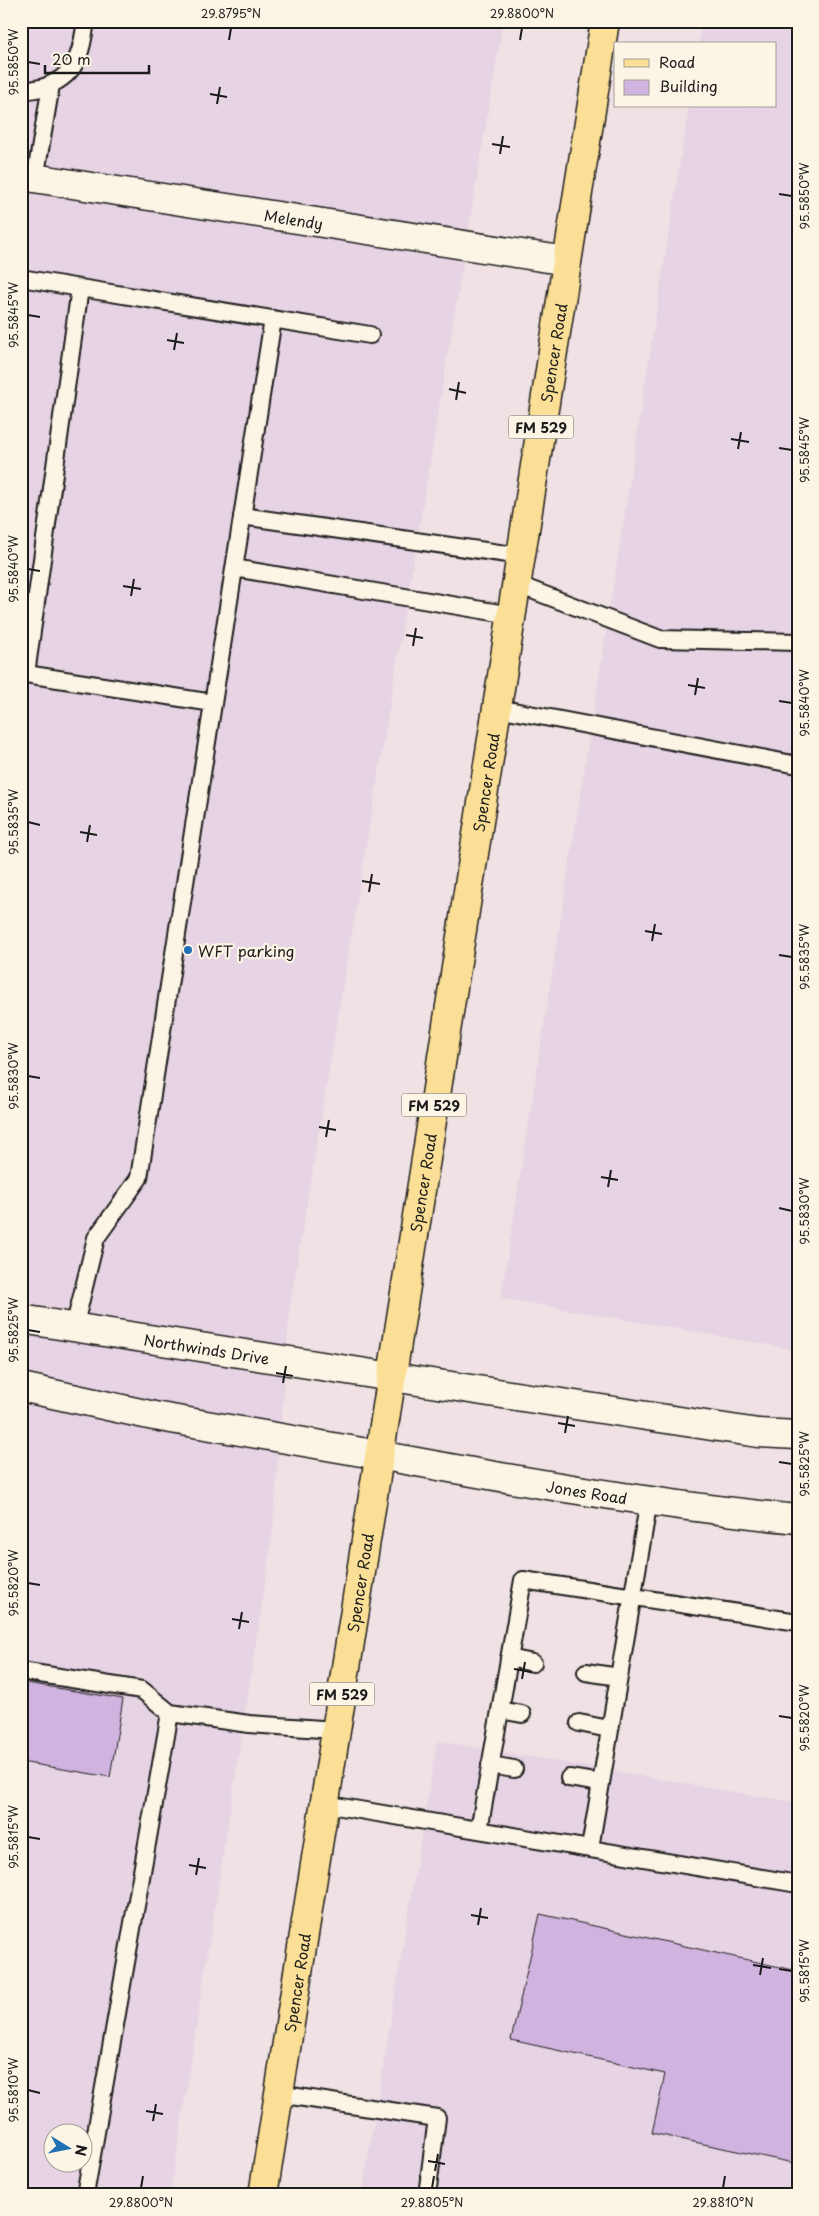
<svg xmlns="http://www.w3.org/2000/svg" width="819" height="2216" viewBox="0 0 819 2216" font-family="'Playpen Sans',sans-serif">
<rect width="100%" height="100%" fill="#efe1e4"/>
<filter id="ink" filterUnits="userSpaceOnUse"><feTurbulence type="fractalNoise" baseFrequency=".02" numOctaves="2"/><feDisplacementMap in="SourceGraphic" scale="10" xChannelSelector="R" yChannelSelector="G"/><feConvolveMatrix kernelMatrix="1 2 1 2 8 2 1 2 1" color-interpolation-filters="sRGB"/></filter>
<g filter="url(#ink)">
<!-- built -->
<path fill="#e6d3e3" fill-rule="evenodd" d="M 21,21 L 503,21 L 290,1305 L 272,1539 L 170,2195 L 21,2195 ZM 52,2134 L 82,2134 L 82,2164 L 52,2164 Z
M 702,21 L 798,21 L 798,1350 L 501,1298 L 689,106 L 775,106 L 775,44 L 699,44 Z
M 437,1741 L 798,1803 L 798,2195 L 362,2195 Z"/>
<!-- building -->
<path fill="#d1b3e0" stroke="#1c1c1c" d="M 21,1682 L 123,1699 L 110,1777 L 21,1762 Z
M 540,1914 L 798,1971 L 798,2164 L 652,2133 L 665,2074 L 511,2040 Z"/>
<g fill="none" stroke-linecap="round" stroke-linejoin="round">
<defs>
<path id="lane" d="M 21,91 C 28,91 34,89 41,88 C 77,77 81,54 86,21
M 35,179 L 51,85
M 21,278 L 80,288
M 242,516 L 521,556
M 234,568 L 511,615
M 516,584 L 660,639 L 798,642
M 213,703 L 26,674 L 80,288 L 370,335
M 497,708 L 798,765
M 74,1328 L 96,1238 L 139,1178 L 273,319
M 509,1658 L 533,1663
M 21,1671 L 142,1690 L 170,1713
M 586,1672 L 619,1677
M 500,1710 L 522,1714
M 579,1723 L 609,1729
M 490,1765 L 514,1769
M 569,1778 L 601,1783
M 324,1804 L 798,1884
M 479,1830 L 523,1580 L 798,1622
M 590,1848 L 649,1500
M 278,2094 L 437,2118 L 427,2195
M 85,2195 L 170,1713 L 249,1724 L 336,1730"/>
<g id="street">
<path id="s1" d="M 21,176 L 567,261"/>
<path id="s2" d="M 21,1319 L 392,1377"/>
<path d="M 21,1387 L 154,1416 L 379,1455"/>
</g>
<g id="secondary">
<path d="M 392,1377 L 758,1433 L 798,1435"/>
<path id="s3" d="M 379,1455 C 518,1481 657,1505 798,1519"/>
</g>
<g id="primary">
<path id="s4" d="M 263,2195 L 605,21"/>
</g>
</defs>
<!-- lane casing -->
<use href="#lane" stroke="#1c1c1c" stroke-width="20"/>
<!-- street casing -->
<use href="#street" stroke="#1c1c1c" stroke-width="31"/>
<!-- secondary casing -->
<use href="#secondary" stroke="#1c1c1c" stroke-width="31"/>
<!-- primary casing -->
<use href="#primary" stroke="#1c1c1c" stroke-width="31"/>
<!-- lane -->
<use href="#lane" stroke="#fcf5e5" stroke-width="16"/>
<!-- street -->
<use href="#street" stroke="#fcf5e5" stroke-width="28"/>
<!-- secondary -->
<use href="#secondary" stroke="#fcf5e5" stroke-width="28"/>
<!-- primary -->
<use href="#primary" stroke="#fbdf96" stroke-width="28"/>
</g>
</g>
<!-- ticks -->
<path fill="none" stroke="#1c1c1c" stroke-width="2" d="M 229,40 L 231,28M 520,40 L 522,28M 28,62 L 40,64M 210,94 L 227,97M 217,104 L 220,87M 492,144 L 510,147M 500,154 L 503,136M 779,194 L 792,196M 28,315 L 40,317M 167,340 L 184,343M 174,350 L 177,333M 449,389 L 466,393M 456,400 L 459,382M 731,439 L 749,442M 779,448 L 792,450M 738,449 L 741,432M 28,569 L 40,571M 123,586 L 141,589M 131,596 L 134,579M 406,635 L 423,638M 413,646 L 416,628M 688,685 L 705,688M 695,695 L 698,678M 779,701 L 792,703M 28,822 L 40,825M 80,832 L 97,835M 87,842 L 90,825M 362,881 L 380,884M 369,892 L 372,874M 645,931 L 662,934M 652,941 L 655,924M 779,955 L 792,957M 28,1076 L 40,1078M 319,1127 L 336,1130M 326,1137 L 329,1120M 601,1177 L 618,1180M 608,1187 L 611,1170M 779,1208 L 792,1211M 28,1330 L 40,1332M 276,1373 L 293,1376M 283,1383 L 286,1366M 558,1423 L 575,1426M 565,1433 L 568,1416M 779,1462 L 792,1464M 28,1583 L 40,1585M 232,1619 L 249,1622M 239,1629 L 242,1612M 514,1669 L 532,1672M 522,1679 L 525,1662M 779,1716 L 792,1718M 28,1837 L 40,1839M 189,1865 L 206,1868M 196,1875 L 199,1858M 471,1915 L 488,1918M 478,1925 L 481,1908M 753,1965 L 771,1968M 779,1969 L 792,1971M 760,1975 L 763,1958M 28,2090 L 40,2093M 146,2111 L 163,2114M 153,2121 L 156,2104M 428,2161 L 445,2164M 435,2171 L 438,2154M 141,2188 L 143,2176M 432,2188 L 434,2176M 723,2188 L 725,2176"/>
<!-- markers -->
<circle fill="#1f6fb2" stroke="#fcf5e5" stroke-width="2" cx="188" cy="950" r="5"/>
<g text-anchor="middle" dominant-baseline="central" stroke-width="4.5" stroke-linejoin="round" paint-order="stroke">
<!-- shield labels -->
<g fill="#fcf5e5" stroke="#5f5d58" stroke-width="1">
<rect x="508.5" y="415.5" width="65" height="23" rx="4"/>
<rect x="401.5" y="1093.5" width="65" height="23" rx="4"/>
<rect x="309.5" y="1682.5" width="65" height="23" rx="4"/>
</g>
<g font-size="14" font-weight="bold" fill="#1c1c1c">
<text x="541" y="427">FM 529</text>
<text x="434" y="1105">FM 529</text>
<text x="342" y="1694">FM 529</text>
</g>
<!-- street labels -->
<g font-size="15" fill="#1c1c1c" stroke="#fcf5e5">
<text stroke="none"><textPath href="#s1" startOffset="276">Melendy</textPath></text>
<text stroke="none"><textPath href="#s4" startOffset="1865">Spencer Road</textPath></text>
<text stroke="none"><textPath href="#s4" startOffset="1430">Spencer Road</textPath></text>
<text stroke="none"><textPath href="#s4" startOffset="1025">Spencer Road</textPath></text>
<text stroke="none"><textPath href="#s2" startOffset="188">Northwinds Drive</textPath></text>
<text stroke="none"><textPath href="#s3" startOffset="211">Jones Road</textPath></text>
<text stroke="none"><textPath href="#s4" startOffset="620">Spencer Road</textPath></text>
<text stroke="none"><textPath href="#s4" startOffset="215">Spencer Road</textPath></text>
</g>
<!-- poi labels -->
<g font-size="15" fill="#1c1c1c" stroke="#fcf5e5" text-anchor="start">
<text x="198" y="950">WFT parking</text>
</g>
</g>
<!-- margin -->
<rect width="819" height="2216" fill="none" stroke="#fcf5e5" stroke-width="55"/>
<!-- legend -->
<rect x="614" y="42" width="162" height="65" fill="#fcf5e5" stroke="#a29e95"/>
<rect x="624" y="59" width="25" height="8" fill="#fbdf96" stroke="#a29e95"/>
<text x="659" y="68" font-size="15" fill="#1c1c1c">Road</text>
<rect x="624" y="80" width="25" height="15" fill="#d1b3e0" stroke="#a29e95"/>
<text x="659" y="92" font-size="15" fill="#1c1c1c">Building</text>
<!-- north arrow -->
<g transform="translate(68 2148) rotate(100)"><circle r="24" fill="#fcf5e5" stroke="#a29e95"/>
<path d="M0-4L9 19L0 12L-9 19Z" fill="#1f6fb2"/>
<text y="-8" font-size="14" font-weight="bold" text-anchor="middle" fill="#1c1c1c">N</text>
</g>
<!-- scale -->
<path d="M45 65v8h104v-8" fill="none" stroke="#1c1c1c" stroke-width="2.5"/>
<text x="52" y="65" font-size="15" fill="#1c1c1c" stroke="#fcf5e5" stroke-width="4" paint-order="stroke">20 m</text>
<rect x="28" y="28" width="764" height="2160" fill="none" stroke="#1c1c1c" stroke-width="2"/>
<g font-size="12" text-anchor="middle" fill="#1c1c1c">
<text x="231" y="18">29.8795°N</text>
<text x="522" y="18">29.8800°N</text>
<text transform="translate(14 62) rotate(-90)" y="4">95.5850°W</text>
<text transform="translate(805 196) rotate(-90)" y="4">95.5850°W</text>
<text transform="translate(14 315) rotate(-90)" y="4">95.5845°W</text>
<text transform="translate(805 450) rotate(-90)" y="4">95.5845°W</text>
<text transform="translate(14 569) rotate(-90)" y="4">95.5840°W</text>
<text transform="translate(805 703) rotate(-90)" y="4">95.5840°W</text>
<text transform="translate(14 822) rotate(-90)" y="4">95.5835°W</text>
<text transform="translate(805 957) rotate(-90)" y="4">95.5835°W</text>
<text transform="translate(14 1076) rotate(-90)" y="4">95.5830°W</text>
<text transform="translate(805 1211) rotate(-90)" y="4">95.5830°W</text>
<text transform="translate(14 1330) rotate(-90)" y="4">95.5825°W</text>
<text transform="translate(805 1464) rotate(-90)" y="4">95.5825°W</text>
<text transform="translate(14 1583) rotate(-90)" y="4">95.5820°W</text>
<text transform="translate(805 1718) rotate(-90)" y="4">95.5820°W</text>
<text transform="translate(14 1837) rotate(-90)" y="4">95.5815°W</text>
<text transform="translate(805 1971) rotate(-90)" y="4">95.5815°W</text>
<text transform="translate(14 2090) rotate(-90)" y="4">95.5810°W</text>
<text x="141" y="2207">29.8800°N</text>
<text x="432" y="2207">29.8805°N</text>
<text x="723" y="2207">29.8810°N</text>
</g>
</svg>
